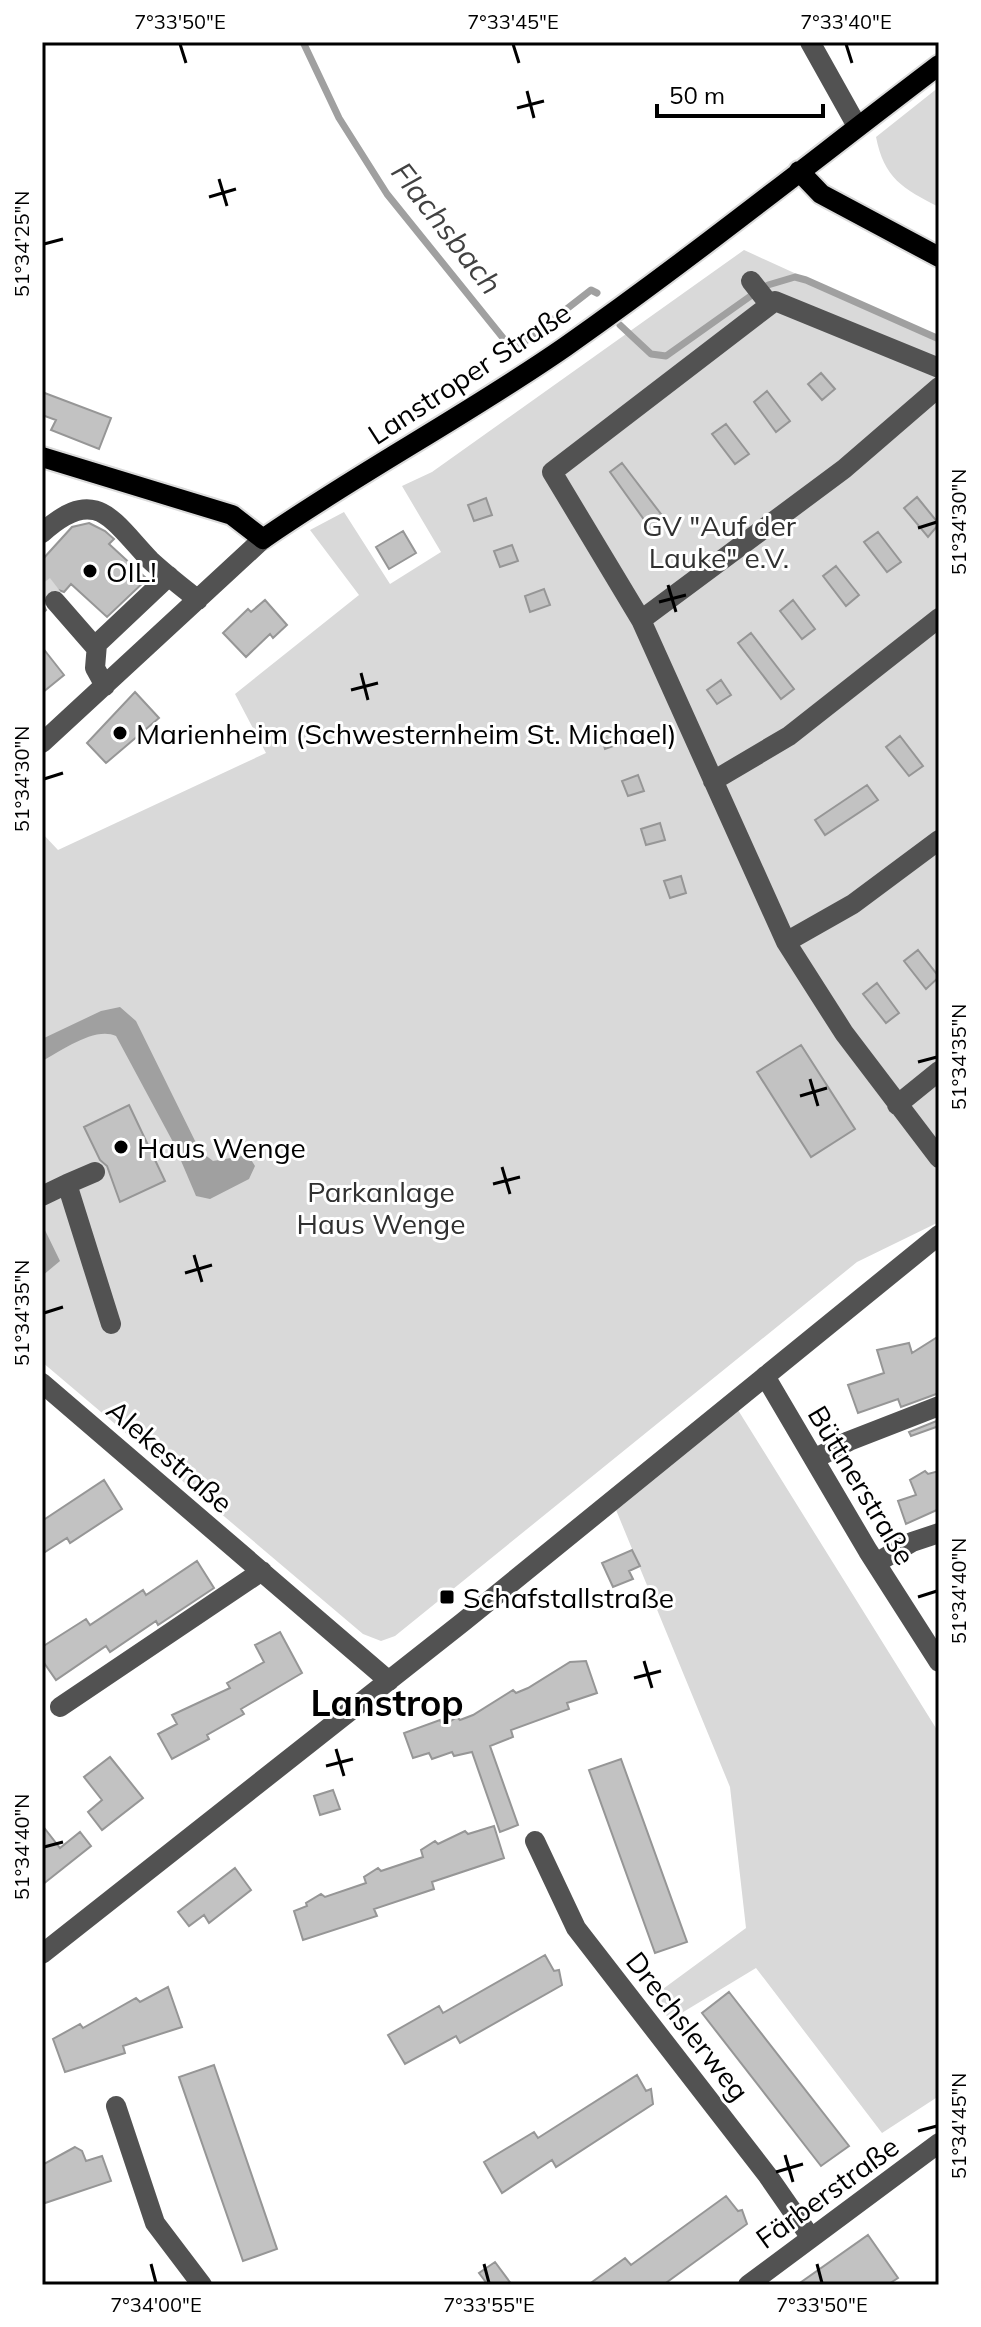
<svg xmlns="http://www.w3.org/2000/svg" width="981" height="2327" viewBox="0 0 981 2327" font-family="Mulish,sans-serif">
<rect width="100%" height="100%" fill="#fff"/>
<!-- green -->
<path fill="#d9d9d9" d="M 939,87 L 939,207 C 903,189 884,178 876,137 Z
M 744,250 L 939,339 L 939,1222 L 857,1262 L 395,1636 L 381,1641 L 363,1634 L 42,1362 L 42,833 L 58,850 L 266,753 L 235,694 L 359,595 L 310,530 L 344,512 L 390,584 L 441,552 L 402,486 L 432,472 Z
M 733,1402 L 939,1733 L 939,2096 L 882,2133 L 756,1968 L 670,2020 L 652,1997 L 746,1928 L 730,1787 L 614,1505 Z"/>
<!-- water -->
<path fill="#a0a0a0" d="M 120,1007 L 136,1021 L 200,1151 L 213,1161 L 248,1155 L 255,1166 L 249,1179 L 210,1199 L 196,1196 L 173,1142 L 116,1036 C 95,1026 61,1051 42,1061 L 42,1039 L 101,1011 Z
M 42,1224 L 60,1261 L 42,1276 Z"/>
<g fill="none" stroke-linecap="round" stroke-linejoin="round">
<!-- stream -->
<path stroke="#a0a0a0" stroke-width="7" d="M 303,42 L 339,118 L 387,194 L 508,344 L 523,343 L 591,290 L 597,293
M 768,285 L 795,277 L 806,280 L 939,339
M 620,325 L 651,354 L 666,356 L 752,295"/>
</g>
<!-- building -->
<path fill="#c2c2c2" stroke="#969696" stroke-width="2" d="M 821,373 L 835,389 L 822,400 L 808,384 Z
M 767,391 L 790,421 L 776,432 L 754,402 Z
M 42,392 L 111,418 L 99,449 L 51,430 L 56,420 L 42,415 Z
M 726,424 L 749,454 L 735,464 L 712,434 Z
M 622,463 L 664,518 L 650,528 L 610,472 Z
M 917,497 L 939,524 L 928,537 L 904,508 Z
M 486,498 L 492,515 L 474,521 L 468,505 Z
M 89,523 L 105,531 L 114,539 L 109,544 L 147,579 L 107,617 L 71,584 L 64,592 L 53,588 L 46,592 L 42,603 L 46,610 L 42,614 L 42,560 L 72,527 Z
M 403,531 L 416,553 L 389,569 L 376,547 Z
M 878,532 L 901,562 L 887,572 L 864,542 Z
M 512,545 L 518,561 L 500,567 L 494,551 Z
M 836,566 L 859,595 L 846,606 L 823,576 Z
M 544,589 L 550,605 L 530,612 L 525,596 Z
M 265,600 L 287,625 L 273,638 L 270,634 L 246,657 L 223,633 L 248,609 L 251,612 Z
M 793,600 L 815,629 L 802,639 L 780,611 Z
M 751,633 L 794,689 L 781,699 L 738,643 Z
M 42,647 L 64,675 L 42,693 Z
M 721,680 L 731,695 L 717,704 L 707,690 Z
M 135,692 L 159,718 L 106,763 L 87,743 Z
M 616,727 L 622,743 L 605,749 L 600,733 Z
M 900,736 L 923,766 L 909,776 L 886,747 Z
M 638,775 L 644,791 L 628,796 L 622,781 Z
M 867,785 L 878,800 L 825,835 L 815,820 Z
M 660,823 L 665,840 L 646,845 L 641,829 Z
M 681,876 L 686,893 L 670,898 L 664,881 Z
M 918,950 L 939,977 L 926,989 L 904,961 Z
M 877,983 L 899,1013 L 886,1023 L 863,994 Z
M 801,1045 L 855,1129 L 811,1157 L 757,1072 Z
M 129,1105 L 165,1181 L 120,1202 L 107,1166 L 100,1160 L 84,1127 Z
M 939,1336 L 939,1393 L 901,1407 L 898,1399 L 858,1413 L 848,1385 L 884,1373 L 877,1350 L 909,1343 L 912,1353 Z
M 939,1420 L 939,1426 L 911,1436 L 909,1432 Z
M 925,1471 L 928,1474 L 939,1471 L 939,1509 L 906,1524 L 898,1501 L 916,1495 L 910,1480 Z
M 104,1480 L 122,1509 L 70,1543 L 67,1538 L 42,1554 L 42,1521 Z
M 632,1550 L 640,1566 L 629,1571 L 633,1579 L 613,1587 L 602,1563 Z
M 197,1561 L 214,1588 L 158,1625 L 156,1621 L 110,1652 L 106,1646 L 56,1680 L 42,1660 L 42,1647 L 86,1619 L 90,1625 L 143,1590 L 146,1595 Z
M 280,1632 L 302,1673 L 241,1709 L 244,1714 L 207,1735 L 209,1739 L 172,1759 L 158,1734 L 177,1724 L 172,1715 L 230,1688 L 227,1683 L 264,1662 L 255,1645 Z
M 586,1661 L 597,1693 L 567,1703 L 569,1709 L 511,1730 L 513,1737 L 490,1746 L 518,1825 L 500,1832 L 472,1752 L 454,1756 L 452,1752 L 432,1759 L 429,1753 L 413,1758 L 404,1733 L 440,1720 L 443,1726 L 457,1717 L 460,1720 L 473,1715 L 513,1690 L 516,1693 L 528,1688 L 570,1662 Z
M 110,1757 L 143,1798 L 102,1830 L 88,1812 L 102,1800 L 84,1777 Z
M 621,1759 L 687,1942 L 655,1953 L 589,1770 Z
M 333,1790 L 340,1809 L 320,1815 L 314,1796 Z
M 42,1825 L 60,1848 L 80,1832 L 91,1846 L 42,1885 Z
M 494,1826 L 504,1858 L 432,1882 L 434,1889 L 374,1909 L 377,1916 L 303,1940 L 294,1911 L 307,1906 L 306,1903 L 321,1894 L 325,1897 L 366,1883 L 364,1877 L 378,1868 L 381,1871 L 423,1857 L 421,1850 L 435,1841 L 438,1844 L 465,1831 L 468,1834 Z
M 235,1868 L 251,1890 L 209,1923 L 204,1915 L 189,1926 L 178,1912 Z
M 545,1955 L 554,1971 L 559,1970 L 562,1985 L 460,2043 L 456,2036 L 405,2064 L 388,2035 L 439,2006 L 443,2013 Z
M 168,1987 L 182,2027 L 123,2046 L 125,2053 L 65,2072 L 53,2039 L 80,2024 L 83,2028 L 136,1998 L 140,2002 Z
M 729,1992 L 849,2146 L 821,2166 L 702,2013 Z
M 214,2065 L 277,2249 L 243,2261 L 179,2077 Z
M 637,2075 L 646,2091 L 651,2089 L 653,2104 L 556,2167 L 552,2160 L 502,2193 L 484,2162 L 534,2132 L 538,2138 Z
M 75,2147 L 82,2151 L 86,2161 L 102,2156 L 111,2181 L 42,2204 L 42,2165 Z
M 726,2196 L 738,2211 L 742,2210 L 747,2224 L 663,2285 L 588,2285 L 625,2258 L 631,2265 Z
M 868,2235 L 898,2278 L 887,2285 L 797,2285 Z
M 495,2262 L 512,2285 L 488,2285 L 479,2273 Z"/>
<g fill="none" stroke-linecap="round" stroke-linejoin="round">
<!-- minor-tunnel -->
<path stroke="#d9d9d9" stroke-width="20" stroke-dasharray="20 10" stroke-linecap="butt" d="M 42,584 L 55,601"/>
<defs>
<path id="major" d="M 799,171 L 821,194 L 939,257
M 42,457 L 232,515 L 263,539 C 361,471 467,415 565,347 C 693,257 815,159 939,65"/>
</defs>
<!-- major casing -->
<use href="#major" stroke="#dbdbdb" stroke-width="24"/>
<!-- minor -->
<path stroke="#525252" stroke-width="20" d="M 810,42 L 857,126
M 751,281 L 770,305
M 939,368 L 775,301 L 552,472 L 641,620 L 786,942 L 844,1033 L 939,1158
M 42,533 C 96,484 112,520 150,560 C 165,574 182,587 198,600
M 55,601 L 96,648
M 641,620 L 844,469 L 939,387
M 105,686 L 95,668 L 97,644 L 169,576
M 42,743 L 263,539
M 713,781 L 789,736 L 939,618
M 786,942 L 853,904 L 939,840
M 897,1105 L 939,1071
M 67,1184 L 95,1172
M 42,1196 L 67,1184 L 111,1324
M 765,1376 L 868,1551 L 939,1662
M 42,1383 L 389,1681
M 814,1459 L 849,1441 L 939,1406
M 876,1563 L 912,1542 L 939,1533
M 60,1707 L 262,1571
M 535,1841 L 576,1928 L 768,2176 L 811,2238
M 42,1954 L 463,1622 L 939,1235
M 116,2106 L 155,2223 L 202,2285
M 748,2285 L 939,2143"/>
<!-- major -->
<use href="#major" stroke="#000" stroke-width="20"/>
</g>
<!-- ticks -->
<path fill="none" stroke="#000" stroke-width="3" d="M 180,44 L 186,63M 513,44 L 519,63M 846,44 L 852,63M 527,91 L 534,118M 517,108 L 544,101M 219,179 L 227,206M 209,197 L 236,189M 44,244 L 63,239M 918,528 L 937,522M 668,585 L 676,612M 659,602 L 686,595M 361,673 L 368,700M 351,690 L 378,683M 44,779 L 63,773M 918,1062 L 937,1057M 810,1079 L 818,1106M 800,1096 L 827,1088M 502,1167 L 510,1194M 493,1184 L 520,1177M 194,1255 L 202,1282M 185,1273 L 212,1265M 44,1313 L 63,1307M 918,1597 L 937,1591M 644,1661 L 652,1688M 634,1678 L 661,1671M 336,1749 L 344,1776M 326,1766 L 353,1759M 44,1847 L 63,1842M 918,2131 L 937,2126M 785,2155 L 793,2182M 776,2172 L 803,2164M 151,2264 L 156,2283M 484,2264 L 489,2283M 817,2264 L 822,2283"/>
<!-- markers -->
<g fill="#000" stroke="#fff" stroke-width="3">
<circle cx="90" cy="571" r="8"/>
<circle cx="120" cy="733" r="8"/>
<circle cx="121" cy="1147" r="8"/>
<rect x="439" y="1589" width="16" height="16" rx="4"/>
</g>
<g text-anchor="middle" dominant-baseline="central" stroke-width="6" stroke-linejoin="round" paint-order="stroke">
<!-- street labels -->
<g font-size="28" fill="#000" stroke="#fff">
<text transform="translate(469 373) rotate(-33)">Lanstroper Straße</text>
<text transform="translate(170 1456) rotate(41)">Alekestraße</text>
<text transform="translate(862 1485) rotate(59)">Büttnerstraße</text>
<text transform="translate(688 2026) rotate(52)">Drechslerweg</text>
<text transform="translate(827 2192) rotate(-36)">Färberstraße</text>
</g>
<!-- park labels -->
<g font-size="28" fill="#303030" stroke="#fff">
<text x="719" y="525">GV "Auf der<tspan x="719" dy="32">Lauke" e.V.</tspan></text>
<text x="381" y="1191">Parkanlage<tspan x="381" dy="32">Haus Wenge</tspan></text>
</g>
<!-- poi labels -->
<g font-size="28" fill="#000" stroke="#fff" text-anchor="start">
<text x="106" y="571">OIL!</text>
<text x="136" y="733">Marienheim (Schwesternheim St. Michael)</text>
<text x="137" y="1147">Haus Wenge</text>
<text x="463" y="1597">Schafstallstraße</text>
</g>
<!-- water labels -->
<g font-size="30" font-style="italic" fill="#414141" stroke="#fff">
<text transform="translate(447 228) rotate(52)">Flachsbach</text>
</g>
<!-- district labels -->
<g font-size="36" font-weight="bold" fill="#000" stroke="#fff">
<text x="387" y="1702">Lanstrop</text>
</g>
</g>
<!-- border -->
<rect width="981" height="2327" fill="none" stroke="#ffffff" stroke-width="88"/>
<!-- scale -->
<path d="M657 104v12h166v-12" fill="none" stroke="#000000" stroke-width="4"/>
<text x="669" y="104" font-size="24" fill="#000000" stroke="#ffffff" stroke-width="6" paint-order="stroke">50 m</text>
<rect x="44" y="44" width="893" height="2239" fill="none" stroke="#000" stroke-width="3"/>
<g font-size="20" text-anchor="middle" fill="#000">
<text x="180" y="29">7°33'50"E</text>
<text x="513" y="29">7°33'45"E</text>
<text x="846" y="29">7°33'40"E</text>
<text transform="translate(22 244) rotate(-90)" y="7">51°34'25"N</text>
<text transform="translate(959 522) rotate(-90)" y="7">51°34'30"N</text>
<text transform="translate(22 779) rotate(-90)" y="7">51°34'30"N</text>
<text transform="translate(959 1057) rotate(-90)" y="7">51°34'35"N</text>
<text transform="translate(22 1313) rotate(-90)" y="7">51°34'35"N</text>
<text transform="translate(959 1591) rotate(-90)" y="7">51°34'40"N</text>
<text transform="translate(22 1847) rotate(-90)" y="7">51°34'40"N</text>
<text transform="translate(959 2126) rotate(-90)" y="7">51°34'45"N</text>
<text x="156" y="2312">7°34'00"E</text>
<text x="489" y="2312">7°33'55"E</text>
<text x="822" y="2312">7°33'50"E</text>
</g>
</svg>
